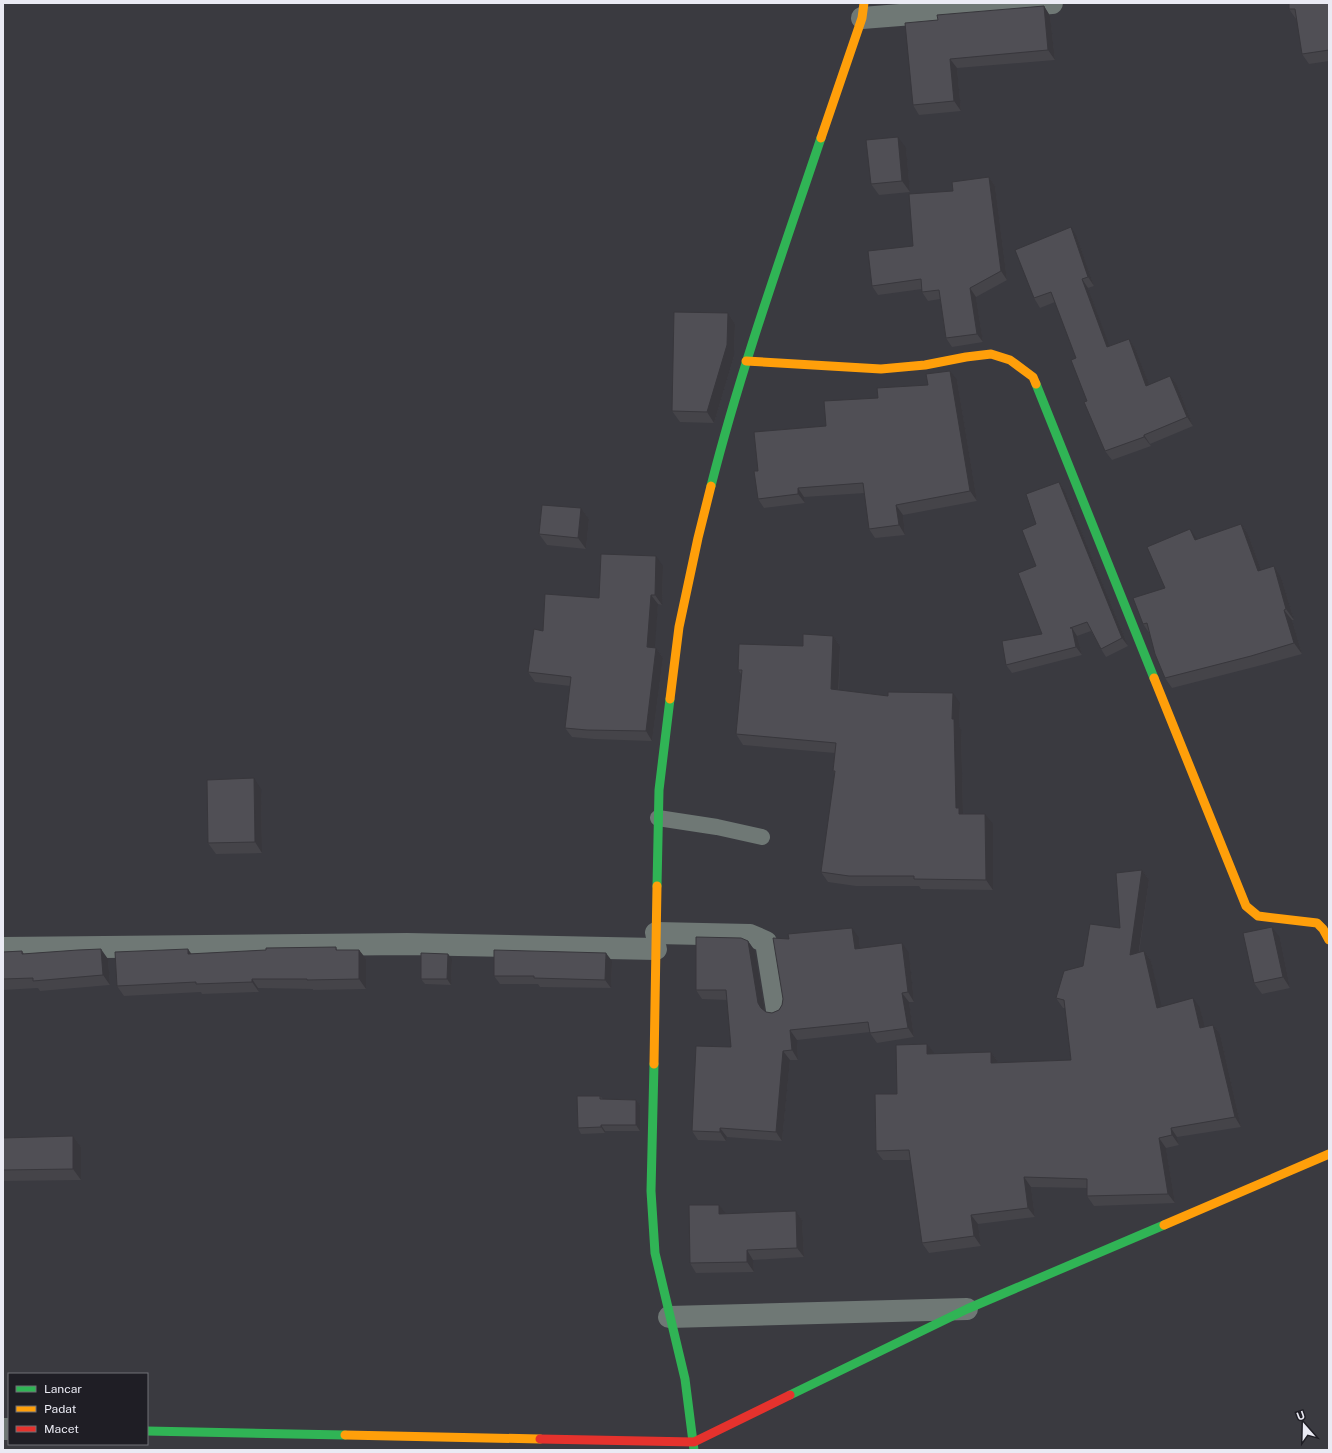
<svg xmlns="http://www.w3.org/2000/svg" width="1332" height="1453" viewBox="0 0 1332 1453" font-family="'Public Sans',sans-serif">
<rect width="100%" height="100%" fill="#3a3a40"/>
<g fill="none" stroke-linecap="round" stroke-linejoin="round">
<!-- lane -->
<path stroke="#6f7875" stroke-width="16" d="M 658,818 L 717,827 L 762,837"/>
<!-- street -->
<path stroke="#6f7875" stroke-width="22" d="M 862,18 L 1052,3
M 656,933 L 750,935 L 766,942 L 777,1010
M 3,948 L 407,944 L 656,949
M 669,1317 L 967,1309
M 3,1429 L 9,1429"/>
<!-- fast -->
<path stroke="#30b455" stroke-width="9" d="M 1036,384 L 1154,678
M 711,486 C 741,368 782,254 821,138
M 657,886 L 659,790 L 670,699
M 654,1064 L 651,1191 L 655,1253 L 685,1379 L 694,1450
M 790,1395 L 967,1309 L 1164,1225
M 147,1431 L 345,1435"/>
<!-- slow -->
<path stroke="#ff9f0a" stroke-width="9" d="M 821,138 L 862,18 L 864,3
M 746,361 L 881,369 L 925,365 L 966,357 L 991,354 L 1010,360 L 1033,377 L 1036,384
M 1154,678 L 1246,906 L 1258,916 L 1317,923 L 1323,929 L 1329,940
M 670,699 L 679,627 L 698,538 L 711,486
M 654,1064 L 657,886
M 1164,1225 L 1329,1154
M 345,1435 L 540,1439"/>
<!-- jam -->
<path stroke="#e5322d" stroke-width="9" d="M 540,1439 L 694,1442 L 790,1395"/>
</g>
<!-- wall -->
<path fill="#454449" d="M 1329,3 L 1329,61 L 1309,64 L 1302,54 L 1297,19 L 1296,19 L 1289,9 Z
M 1044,6 L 1050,16 L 1055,60 L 957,68 L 961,111 L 919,115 L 913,105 L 938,20 Z
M 906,148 L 910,192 L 879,195 L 871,184 Z
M 989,177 L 995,186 L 1007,280 L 976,297 L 983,342 L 952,347 L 946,338 L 940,299 L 928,301 L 922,292 L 922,289 L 878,295 L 872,286 L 913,246 L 953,191 Z
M 1077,237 L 1094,286 L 1088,288 L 1109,346 L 1129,339 L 1135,348 L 1149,385 L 1170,376 L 1177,385 L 1193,426 L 1150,444 L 1151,446 L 1112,460 L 1105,451 L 1087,401 L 1076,358 L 1055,302 L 1040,308 L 1034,298 Z
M 728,313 L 735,324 L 734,356 L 714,423 L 680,422 L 672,411 Z
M 957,380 L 977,501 L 903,515 L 905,535 L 875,538 L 869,529 L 865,493 L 804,497 L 805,503 L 764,508 L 758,499 L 758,471 L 826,426 L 878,398 L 928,385 Z
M 1059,482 L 1065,491 L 1128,646 L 1106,657 L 1101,649 L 1091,631 L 1077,636 L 1082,655 L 1012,673 L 1006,665 L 1042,634 L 1036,566 L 1036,524 Z
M 581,508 L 589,519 L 586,549 L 547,545 L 539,534 Z
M 1241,524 L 1248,534 L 1261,570 L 1274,566 L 1281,577 L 1294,620 L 1292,620 L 1302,654 L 1258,666 L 1172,688 L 1165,678 L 1150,634 L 1143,624 L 1165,588 L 1198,540 Z
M 663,566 L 662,605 L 658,604 L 654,648 L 656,648 L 663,658 L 652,741 L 594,739 L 572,737 L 565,728 L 570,686 L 535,682 L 528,672 L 543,631 L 599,598 Z
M 833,636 L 840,646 L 839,690 L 888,696 L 960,703 L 959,726 L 961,729 L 963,813 L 993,824 L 993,890 L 921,889 L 919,886 L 856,886 L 828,882 L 821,872 L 835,774 L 833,771 L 835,753 L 743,745 L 736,734 L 742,675 L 738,670 L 803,646 Z
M 261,789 L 262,853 L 216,854 L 208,843 Z
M 1142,870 L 1149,880 L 1139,953 L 1144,951 L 1151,961 L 1161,1007 L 1200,1008 L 1204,1027 L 1213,1025 L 1220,1034 L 1241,1127 L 1177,1137 L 1179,1145 L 1166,1148 L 1175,1203 L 1094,1206 L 1087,1196 L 1087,1188 L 1031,1187 L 1035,1217 L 978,1224 L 981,1246 L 929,1253 L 922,1243 L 911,1160 L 883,1160 L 876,1151 L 897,1094 L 927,1044 L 934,1054 L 991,1052 L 998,1062 L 998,1063 L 1071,1060 L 1065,1008 L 1063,1008 L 1056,998 L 1083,966 L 1120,928 Z
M 859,938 L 860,948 L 909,953 L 914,1002 L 909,1002 L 914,1037 L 877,1043 L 870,1033 L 870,1032 L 797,1040 L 798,1060 L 790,1060 L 782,1141 L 727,1137 L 726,1141 L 698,1140 L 692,1131 L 731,1047 L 727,1000 L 702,999 L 696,990 L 748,941 L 755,951 L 765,1011 L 766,1012 L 772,1013 L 779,1010 L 782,1005 L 783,999 Z
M 1280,938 L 1290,988 L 1262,994 L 1254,983 Z
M 336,947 L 337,950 L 359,950 L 366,959 L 366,989 L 313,990 L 313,989 L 258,988 L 259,992 L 202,994 L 201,992 L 124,996 L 117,986 Z
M 22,951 L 24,954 L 108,959 L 110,985 L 40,991 L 38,988 L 3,990 L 3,952 Z
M 452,959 L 451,985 L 425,984 L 421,979 Z
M 612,961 L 611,988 L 540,987 L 538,984 L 500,984 L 494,976 Z
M 600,1096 L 603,1099 L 636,1100 L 640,1105 L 640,1131 L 605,1131 L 605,1133 L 581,1134 L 578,1128 Z
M 73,1136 L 81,1147 L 81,1180 L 3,1181 L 3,1138 Z
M 719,1205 L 725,1214 L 796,1211 L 802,1220 L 804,1257 L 753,1260 L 754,1272 L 696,1273 L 690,1263 Z"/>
<!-- shaded-wall -->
<path fill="#38373c" d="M 1044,6 L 1050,16 L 1055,60 L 1048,50 Z
M 950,59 L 957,68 L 961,111 L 954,101 Z
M 898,137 L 906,148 L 910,192 L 902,181 Z
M 989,177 L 995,186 L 1007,280 L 1001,271 Z
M 1071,227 L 1077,237 L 1094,286 L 1088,277 Z
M 1082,279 L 1088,288 L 1113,356 L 1107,347 Z
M 970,288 L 976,297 L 983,342 L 977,334 Z
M 728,313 L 735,324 L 734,356 L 714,423 L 707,412 Z
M 1129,339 L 1135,348 L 1153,395 L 1146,386 Z
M 950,371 L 957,380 L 977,501 L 970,491 Z
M 1170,376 L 1177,385 L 1193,426 L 1187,417 Z
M 1144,435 L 1150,444 L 1151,446 L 1144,437 Z
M 1059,482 L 1065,491 L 1128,646 L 1122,638 Z
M 798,488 L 804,497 L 805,503 L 798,494 Z
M 896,505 L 903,515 L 905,535 L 899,525 Z
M 581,508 L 589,519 L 586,549 L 578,538 Z
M 1241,524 L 1248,534 L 1265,581 L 1258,571 Z
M 1190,529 L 1197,539 L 1202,551 L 1195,540 Z
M 656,556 L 663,566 L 662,605 L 655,595 Z
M 1274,566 L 1281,577 L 1294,620 L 1286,609 Z
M 651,595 L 658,604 L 654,657 L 647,647 Z
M 1284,610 L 1292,620 L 1302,654 L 1294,643 Z
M 1072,628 L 1077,636 L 1082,655 L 1076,647 Z
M 833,636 L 840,646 L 838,699 L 831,689 Z
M 656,648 L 663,658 L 652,741 L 646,731 Z
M 953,693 L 960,703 L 959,726 L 961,729 L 963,813 L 966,818 L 959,814 L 956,808 L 952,719 Z
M 254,778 L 261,789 L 262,853 L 255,842 Z
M 985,814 L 993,824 L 993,890 L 986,880 Z
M 1142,870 L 1149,880 L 1137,964 L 1130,955 Z
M 1272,927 L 1280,938 L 1290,988 L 1283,977 Z
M 852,928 L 859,938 L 861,958 L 855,949 Z
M 748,941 L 755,951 L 765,1012 L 761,1008 L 758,1003 Z
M 902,943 L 909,953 L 914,1002 L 908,992 Z
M 101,949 L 108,959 L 110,985 L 103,975 Z
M 188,949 L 195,959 L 188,954 Z
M 359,950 L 366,959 L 366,989 L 359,979 Z
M 1144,951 L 1151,961 L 1164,1017 L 1157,1008 Z
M 606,953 L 612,961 L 611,988 L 605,980 Z
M 448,954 L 452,959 L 451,985 L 447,979 Z
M 252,979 L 258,988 L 259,992 L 252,982 Z
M 902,993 L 909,1002 L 914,1037 L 908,1028 Z
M 1193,998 L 1200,1008 L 1207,1037 L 1200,1028 Z
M 1213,1025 L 1220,1034 L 1241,1127 L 1235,1117 Z
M 790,1030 L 797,1040 L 798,1060 L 792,1050 Z
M 927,1044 L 934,1053 L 934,1064 L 927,1054 Z
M 783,1051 L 790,1060 L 782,1141 L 776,1132 Z
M 991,1052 L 998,1062 L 998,1073 L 991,1063 Z
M 636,1100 L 640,1105 L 640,1131 L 636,1125 Z
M 601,1125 L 605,1131 L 605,1133 L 601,1127 Z
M 720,1128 L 727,1137 L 726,1141 L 720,1132 Z
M 1171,1128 L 1177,1137 L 1179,1145 L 1172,1135 Z
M 73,1136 L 81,1147 L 81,1180 L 73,1169 Z
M 1159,1138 L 1166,1148 L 1175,1203 L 1168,1194 Z
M 1024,1177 L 1031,1187 L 1035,1217 L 1028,1208 Z
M 719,1205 L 726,1214 L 719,1214 Z
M 796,1211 L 802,1220 L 804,1257 L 797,1248 Z
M 971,1215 L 978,1224 L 981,1246 L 974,1236 Z
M 747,1250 L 753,1260 L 754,1272 L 747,1262 Z"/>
<!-- building -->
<path fill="#504f55" stroke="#38373c" d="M 1289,3 L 1329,3 L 1329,50 L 1302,54 L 1295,9 L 1289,9 Z
M 1044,6 L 1048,50 L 950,59 L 954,101 L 913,105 L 905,23 L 938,20 L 937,15 Z
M 898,137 L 902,181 L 871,184 L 866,140 Z
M 989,177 L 1001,271 L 970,288 L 977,334 L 946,338 L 939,290 L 922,292 L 921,279 L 872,286 L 868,251 L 913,246 L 909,194 L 953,191 L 952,182 Z
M 1071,227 L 1088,277 L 1082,279 L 1107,347 L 1129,339 L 1146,386 L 1170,376 L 1187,417 L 1144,435 L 1144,437 L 1105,451 L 1084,402 L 1087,401 L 1071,360 L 1076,358 L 1051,292 L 1034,298 L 1015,250 Z
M 674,312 L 728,313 L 727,345 L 707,412 L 672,411 Z
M 950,371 L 970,491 L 896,505 L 899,525 L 869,529 L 863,483 L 798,488 L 798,494 L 758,499 L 754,471 L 758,471 L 754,432 L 826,426 L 824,401 L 878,398 L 877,388 L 928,385 L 926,374 Z
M 1059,482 L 1122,638 L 1101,649 L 1087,622 L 1070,628 L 1072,628 L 1076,647 L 1006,665 L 1002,641 L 1042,634 L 1018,573 L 1036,566 L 1022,530 L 1036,524 L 1026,494 Z
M 542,505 L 581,508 L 578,538 L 539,534 Z
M 1241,524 L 1258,571 L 1274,566 L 1286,609 L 1284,610 L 1294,643 L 1251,656 L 1165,678 L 1155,654 L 1147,623 L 1143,624 L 1133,598 L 1165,588 L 1147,547 L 1190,529 L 1195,540 Z
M 601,554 L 656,556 L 655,595 L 651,595 L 647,647 L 656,648 L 646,731 L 587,730 L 565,728 L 571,677 L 528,672 L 534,629 L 543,631 L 545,594 L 599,598 Z
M 803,634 L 833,636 L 831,689 L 888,696 L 888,692 L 953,693 L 952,719 L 954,719 L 956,808 L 959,808 L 959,814 L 985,814 L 986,880 L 914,879 L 914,876 L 849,876 L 821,872 L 835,771 L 833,771 L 836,743 L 736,734 L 742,670 L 738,670 L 739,644 L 803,646 Z
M 254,778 L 255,842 L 208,843 L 207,780 Z
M 1142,870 L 1130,955 L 1144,951 L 1157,1008 L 1193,998 L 1200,1028 L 1213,1025 L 1235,1117 L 1171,1128 L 1172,1135 L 1159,1138 L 1168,1194 L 1087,1196 L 1087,1179 L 1024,1177 L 1028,1208 L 971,1215 L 974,1236 L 922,1243 L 909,1150 L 876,1151 L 875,1094 L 897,1094 L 896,1045 L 927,1044 L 927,1054 L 991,1052 L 991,1063 L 1071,1060 L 1064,1000 L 1056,998 L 1064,971 L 1083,966 L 1090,924 L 1120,928 L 1116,873 Z
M 1272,927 L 1283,977 L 1254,983 L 1243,933 Z
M 852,928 L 855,949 L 902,943 L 908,992 L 902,993 L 908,1028 L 870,1033 L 868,1022 L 790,1030 L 792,1050 L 783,1051 L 776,1132 L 720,1128 L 720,1132 L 692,1131 L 696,1046 L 731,1047 L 726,990 L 696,990 L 696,937 L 741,938 L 748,941 L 758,1003 L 761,1008 L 766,1012 L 772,1013 L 779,1010 L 782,1005 L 783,999 L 773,938 L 789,939 L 788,934 Z
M 336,947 L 336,950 L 359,950 L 359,979 L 307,980 L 307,979 L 252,979 L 252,982 L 196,984 L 196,982 L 117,986 L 115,952 L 188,949 L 188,954 L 266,950 L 266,948 Z
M 101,949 L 103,975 L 33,981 L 33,978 L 3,979 L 3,952 L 22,951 L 22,954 L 78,950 Z
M 494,950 L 606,953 L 605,980 L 534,978 L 534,976 L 494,976 Z
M 421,953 L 448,954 L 447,979 L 421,979 Z
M 577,1096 L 600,1096 L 600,1099 L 636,1100 L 636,1125 L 601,1125 L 601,1127 L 578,1128 Z
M 73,1136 L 73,1169 L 3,1170 L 3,1138 Z
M 689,1205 L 719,1205 L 719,1214 L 796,1211 L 797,1248 L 747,1250 L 747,1262 L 690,1263 Z"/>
<!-- border -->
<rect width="1332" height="1453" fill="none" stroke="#eaeaf3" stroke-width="8"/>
<!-- legend -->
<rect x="8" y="1373" width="140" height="72" fill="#1f1e25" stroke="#707077"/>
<rect x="16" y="1386" width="20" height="6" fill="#30b455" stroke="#707077"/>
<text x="44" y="1393" font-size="12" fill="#eaeaf3">Lancar</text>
<rect x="16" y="1406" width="20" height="6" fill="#ff9f0a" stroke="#707077"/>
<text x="44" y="1413" font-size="12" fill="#eaeaf3">Padat</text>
<rect x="16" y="1426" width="20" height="6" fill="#e5322d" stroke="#707077"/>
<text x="44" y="1433" font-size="12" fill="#eaeaf3">Macet</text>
<!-- north arrow -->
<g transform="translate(1304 1425) rotate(340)" stroke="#1f1e25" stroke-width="3" paint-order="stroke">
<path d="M0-3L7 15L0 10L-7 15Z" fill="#eaeaf3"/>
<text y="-6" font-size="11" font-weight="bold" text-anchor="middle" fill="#eaeaf3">U</text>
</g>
</svg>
